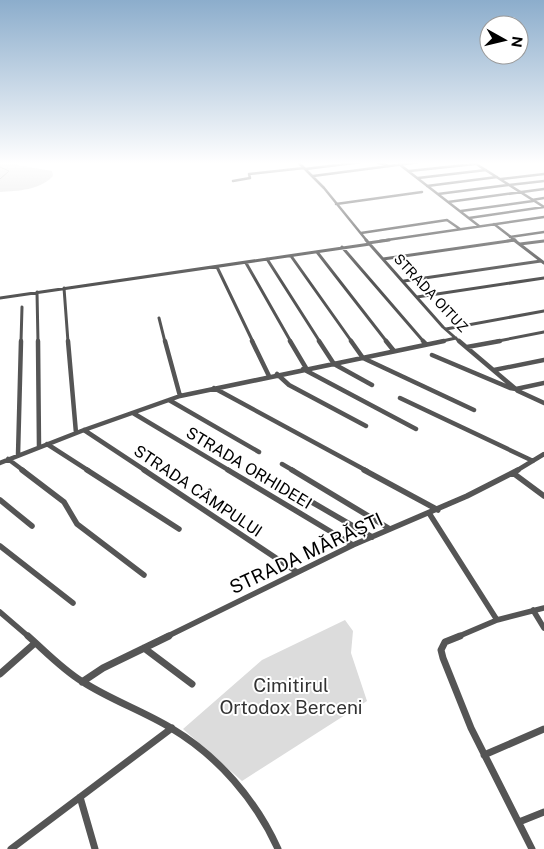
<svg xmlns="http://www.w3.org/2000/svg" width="544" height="849" viewBox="0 0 544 849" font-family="'Public Sans',sans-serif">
<rect width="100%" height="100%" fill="#fff"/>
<!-- green -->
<path fill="#dcdcdc" d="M 0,162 L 52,171 L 53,176 C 40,190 18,191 0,192 Z
M 345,620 L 353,631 L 351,653 L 367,701 L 242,781 L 183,729 L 262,660 Z"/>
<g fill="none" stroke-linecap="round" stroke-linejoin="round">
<!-- stream -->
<path stroke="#a3a3a3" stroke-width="1" d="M 0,167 L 9,171 L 0,179"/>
<!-- street-far4 -->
<path stroke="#555" stroke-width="2.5" d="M 298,162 L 324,188 L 367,241
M 376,162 L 387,165
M 473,162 L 544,207
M 399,164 L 479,226
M 305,169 L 362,162
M 409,171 L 475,164
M 313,176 L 420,162
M 418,178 L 486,170
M 501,179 L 544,174
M 233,181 L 250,178 L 249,174 L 304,168
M 509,185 L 544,181
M 427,186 L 497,177
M 438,194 L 508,185
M 532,200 L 544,198
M 448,202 L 544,189
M 336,204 L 422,192
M 461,211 L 533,201
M 469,218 L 544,207
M 494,224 L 516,241
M 361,233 L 447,220 L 460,229
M 510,237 L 544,232
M 380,241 L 544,217
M 507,241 L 515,240"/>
<!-- street-far3 -->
<path stroke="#555" stroke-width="3" d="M 366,240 L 443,327 L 460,342
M 514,240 L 544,263
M 368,243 L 389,240
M 520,244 L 544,241
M 342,247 L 424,342
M 317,252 L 387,342
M 291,256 L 352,342
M 267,259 L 320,342
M 383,259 L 515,240
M 246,263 L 291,342
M 217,267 L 253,342
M 404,281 L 541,261
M 64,288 L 68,342
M 37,292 L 38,342
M 417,297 L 544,278
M 0,298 L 370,244
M 159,318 L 165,342
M 446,329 L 544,311
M 21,342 L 22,307
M 438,342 L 456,338
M 493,342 L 544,332"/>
<!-- street-far2 -->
<path stroke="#555" stroke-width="4.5" d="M 38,341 L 39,447
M 68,341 L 76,433
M 165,341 L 180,396
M 252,341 L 269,376
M 290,341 L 306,368
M 319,341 L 334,364 L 372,385
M 351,341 L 363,358 L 474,410
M 386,341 L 394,351
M 423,341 L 426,344
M 459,341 L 518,391 L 544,403
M 467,347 L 500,341
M 432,355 L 510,388 L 516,389 L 544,383
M 303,369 L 416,429
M 494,370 L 544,360
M 277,374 L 289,385 L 366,426
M 214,388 L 367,471
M 400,398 L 533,461
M 169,400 L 259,452
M 133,413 L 230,471
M 84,430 L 146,471
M 47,444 L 89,471
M 18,455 L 21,341
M 8,459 L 24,471
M 0,463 L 84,430 L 180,396 L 444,341
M 282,464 L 294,471
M 516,471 L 544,454"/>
<!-- street-far1 -->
<path stroke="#555" stroke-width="5.5" d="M 22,470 L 64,502 L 77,524 L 144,575
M 87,470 L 179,529
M 144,470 L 297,572
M 228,470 L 353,545
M 292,470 L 390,529
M 364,470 L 438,510
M 513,473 L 544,496
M 0,500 L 32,526
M 310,501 L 372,537
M 429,513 L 497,620
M 0,546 L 73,603
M 533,610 L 544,628
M 0,612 L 29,637
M 166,637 L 353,545 L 467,496 L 518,470
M 457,637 L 497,620 L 544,608"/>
<!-- street -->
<path stroke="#555" stroke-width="7" d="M 28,636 C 45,651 63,670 83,682 C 111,700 143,711 171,728 C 218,756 256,800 278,849
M 460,636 L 445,642 L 441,650 L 443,658 L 471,728 L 532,849
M 144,648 L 192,684
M 0,674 L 35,643
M 82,682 L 103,668 L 169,636
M 484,755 L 544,729
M 80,797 L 95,849
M 519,822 L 544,812
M 11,849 L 172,728"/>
</g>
<!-- sky -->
<linearGradient id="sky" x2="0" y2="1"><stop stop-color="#8cadcc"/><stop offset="0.58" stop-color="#fff"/><stop offset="1" stop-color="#fff" stop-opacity="0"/></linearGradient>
<rect width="544" height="281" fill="url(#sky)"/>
<g text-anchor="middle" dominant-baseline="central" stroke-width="4" stroke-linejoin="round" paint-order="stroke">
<!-- far-street labels -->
<g font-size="14" fill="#000" stroke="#fff">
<text transform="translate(431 293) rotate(47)">STRADA OITUZ</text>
</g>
<!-- street labels -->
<g font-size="16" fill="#000" stroke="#fff">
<text transform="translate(249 468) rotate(31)">STRADA ORHIDEEI</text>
<text transform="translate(198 491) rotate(34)">STRADA CÂMPULUI</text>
</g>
<!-- near-street labels -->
<g font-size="19" fill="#000" stroke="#fff">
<text transform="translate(306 553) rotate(-25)">STRADA MĂRĂȘTI</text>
</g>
<!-- near-park labels -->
<g font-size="19" fill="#333" stroke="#fff">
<text x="291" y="685">Cimitirul<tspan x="291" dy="22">Ortodox Berceni</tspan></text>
</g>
</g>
<!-- north arrow -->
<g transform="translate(504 40) rotate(98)"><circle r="24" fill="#ffffff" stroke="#999999"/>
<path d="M0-4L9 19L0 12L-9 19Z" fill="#000000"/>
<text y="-8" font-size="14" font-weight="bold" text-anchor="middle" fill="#000000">N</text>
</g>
</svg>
